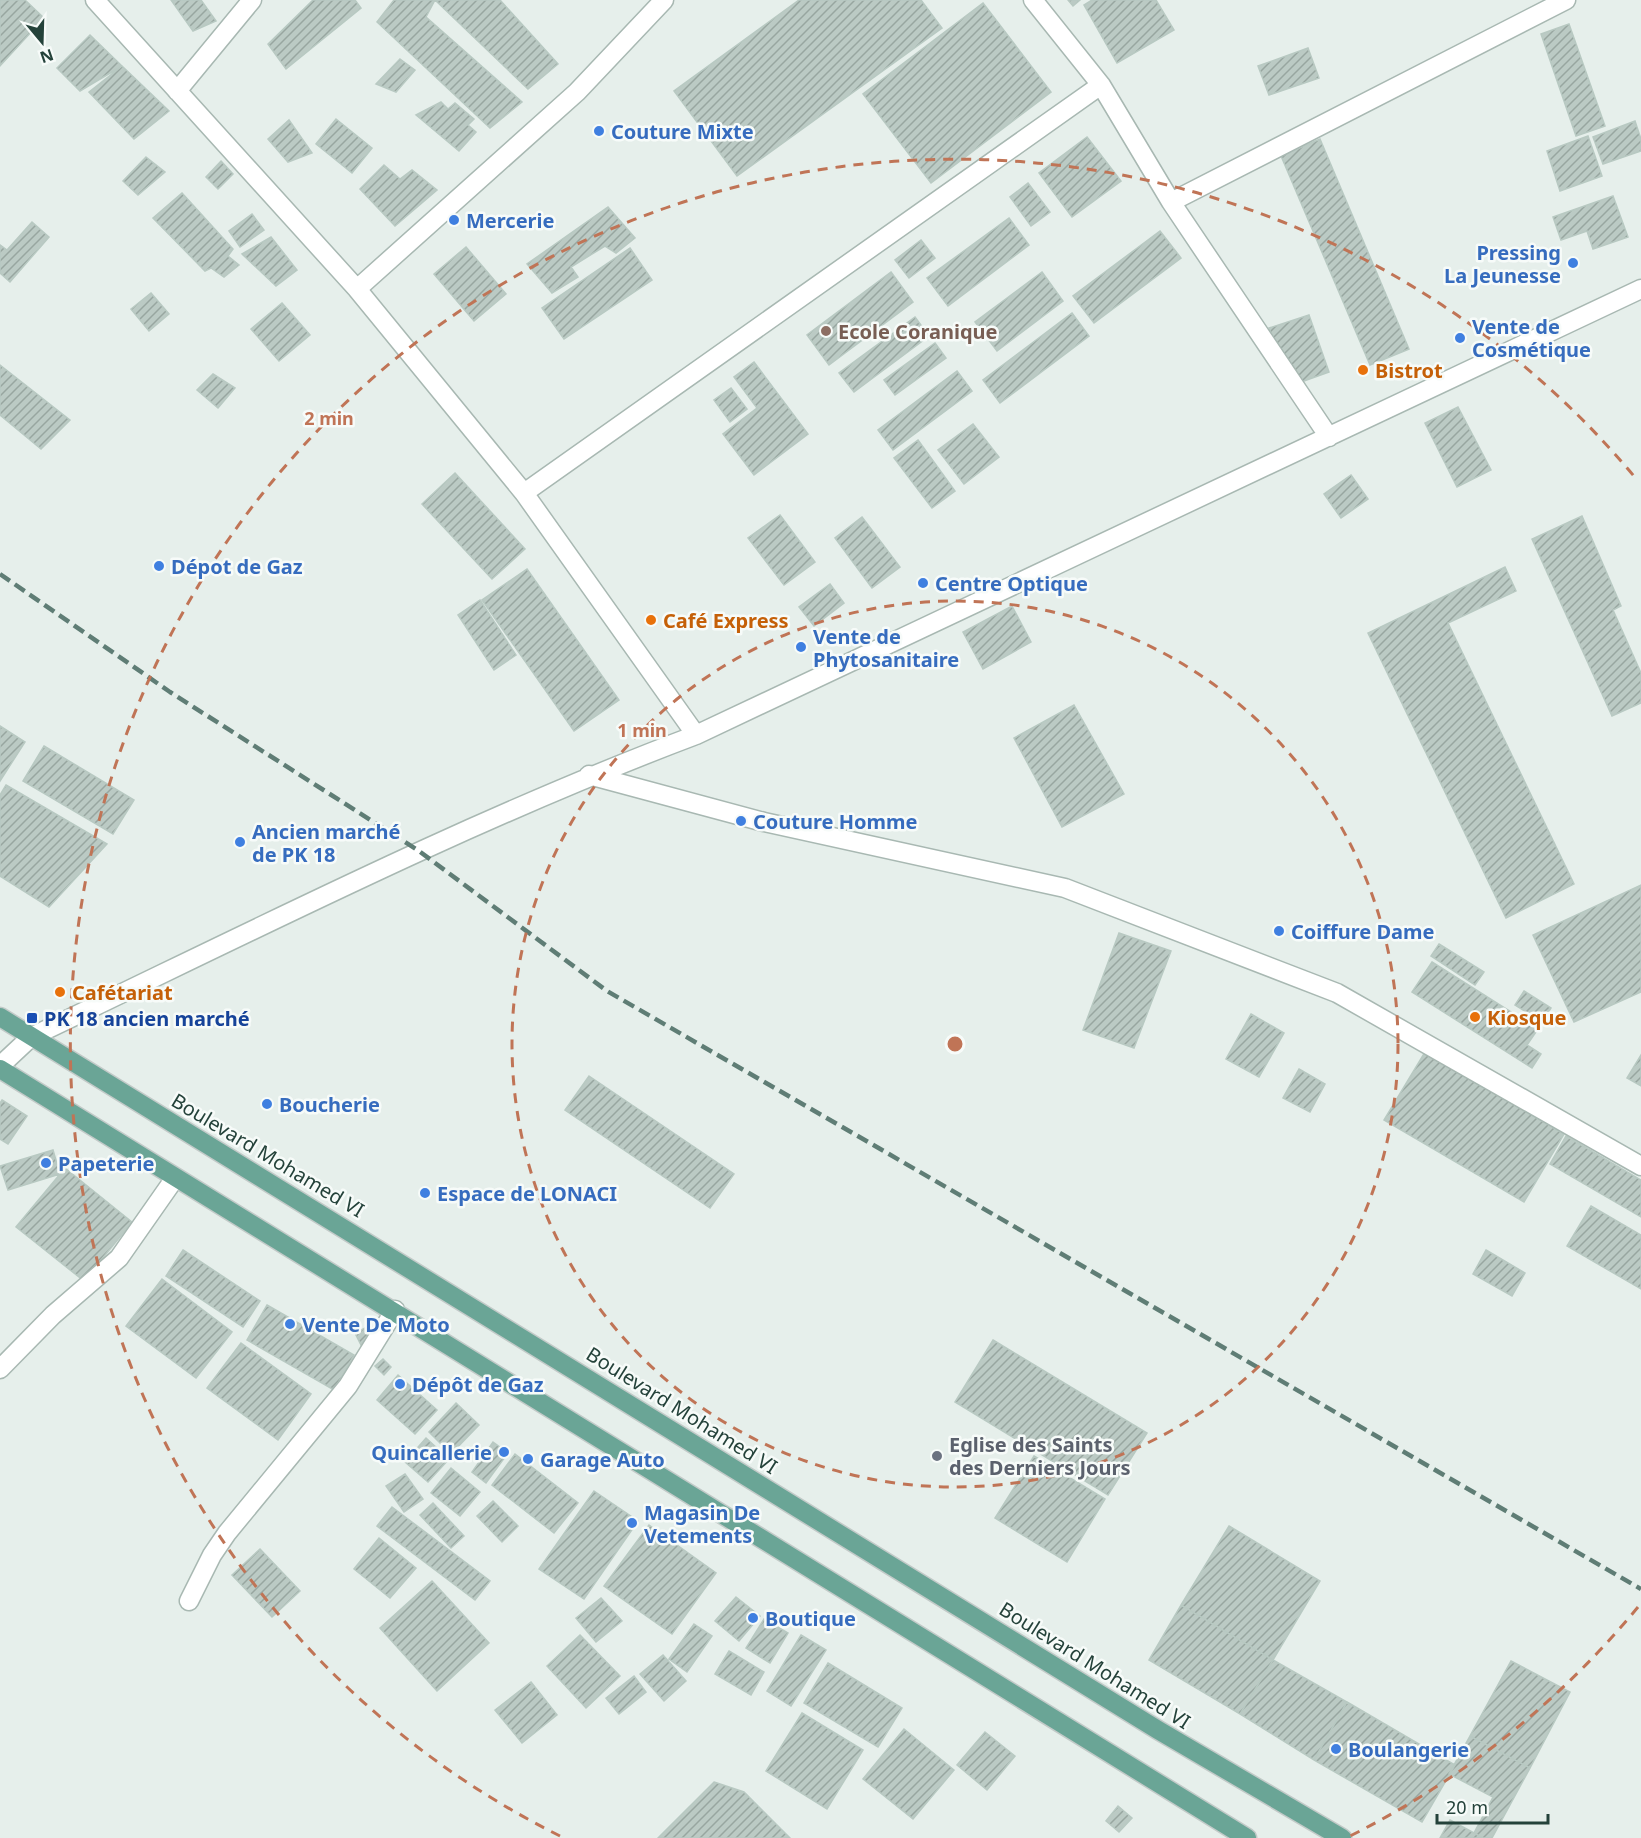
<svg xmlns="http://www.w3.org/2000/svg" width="1641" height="1838" viewBox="0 0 1641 1838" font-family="'Noto Sans',sans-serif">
<defs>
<pattern id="building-hatch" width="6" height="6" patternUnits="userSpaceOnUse" patternTransform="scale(1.5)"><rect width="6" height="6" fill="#bbcac4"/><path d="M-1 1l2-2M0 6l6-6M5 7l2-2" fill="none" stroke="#98a6a0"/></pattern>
</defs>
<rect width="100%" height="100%" fill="#e6efeb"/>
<!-- building -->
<path fill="url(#building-hatch)" stroke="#b8c9c2" stroke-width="1.5" d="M 0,0 L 25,0 L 44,18 L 0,66 Z
M 171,0 L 201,0 L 216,21 L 193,31 Z
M 313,0 L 355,0 L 361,8 L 286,69 L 268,44 Z
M 394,0 L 500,0 L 558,64 L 528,89 L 435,0 L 426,17 L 522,102 L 490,128 L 377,22 Z
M 799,0 L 921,0 L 942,28 L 737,176 L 674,91 Z
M 1068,0 L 1080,0 L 1073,6 Z
M 1092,0 L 1156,0 L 1174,30 L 1117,63 L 1084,5 Z
M 983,3 L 1051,92 L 931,183 L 863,94 Z
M 1569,24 L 1605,126 L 1576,136 L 1541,34 Z
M 90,35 L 122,66 L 80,91 L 57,68 Z
M 1308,48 L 1319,78 L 1269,95 L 1258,66 Z
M 400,59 L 415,70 L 396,92 L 376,84 Z
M 122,66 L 169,111 L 134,139 L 89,92 Z
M 441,102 L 448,109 L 455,103 L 474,119 L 468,125 L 476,132 L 459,151 L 416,115 Z
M 336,119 L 372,148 L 352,173 L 316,144 Z
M 289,120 L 312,153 L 288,162 L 268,139 Z
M 1635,121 L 1641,139 L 1641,151 L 1603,164 L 1593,137 Z
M 1588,136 L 1602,176 L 1560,191 L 1547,151 Z
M 1087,137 L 1121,181 L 1072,217 L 1039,173 Z
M 1320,139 L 1409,349 L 1370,365 L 1281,156 Z
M 146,157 L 165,172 L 138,195 L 123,181 Z
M 221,161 L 233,174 L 218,189 L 206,177 Z
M 384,165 L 400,179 L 412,170 L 437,190 L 395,226 L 360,189 Z
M 1028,183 L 1050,212 L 1031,226 L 1010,197 Z
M 182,193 L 233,249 L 228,256 L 239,265 L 224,277 L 211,268 L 205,271 L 153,218 Z
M 1613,196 L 1628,237 L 1593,249 L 1587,231 L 1561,240 L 1553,217 Z
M 608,207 L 635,238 L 616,253 L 605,246 L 571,267 L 578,277 L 552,293 L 527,264 Z
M 252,214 L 264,230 L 240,247 L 229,231 Z
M 1009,218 L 1029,245 L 948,306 L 927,278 Z
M 32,222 L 49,237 L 10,282 L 0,273 L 0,245 L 7,250 Z
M 1160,231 L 1181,258 L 1094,323 L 1073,296 Z
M 271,237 L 297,270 L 276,286 L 242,254 Z
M 921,240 L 935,258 L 909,278 L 895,260 Z
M 466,247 L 506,294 L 474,321 L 434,274 Z
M 630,248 L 652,280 L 564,339 L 542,308 Z
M 891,272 L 913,302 L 829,365 L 807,335 Z
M 1042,272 L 1063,301 L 997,351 L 975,322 Z
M 151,293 L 169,314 L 149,331 L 131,309 Z
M 282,303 L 310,335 L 279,361 L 251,329 Z
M 1072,313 L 1089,336 L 1000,403 L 983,380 Z
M 1309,315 L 1329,372 L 1290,386 L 1269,328 Z
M 915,317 L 929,336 L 854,392 L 839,373 Z
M 935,343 L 946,358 L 895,395 L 884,380 Z
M 754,362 L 808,434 L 754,475 L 723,434 L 757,408 L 734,377 Z
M 0,365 L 70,420 L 41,449 L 0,415 Z
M 957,371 L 972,391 L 893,450 L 878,430 Z
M 213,374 L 235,388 L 218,408 L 197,390 Z
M 731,388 L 747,409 L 730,422 L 714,400 Z
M 1458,407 L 1491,470 L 1457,487 L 1425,423 Z
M 973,424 L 999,457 L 964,484 L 938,450 Z
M 918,440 L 955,491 L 932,508 L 894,458 Z
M 455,473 L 525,549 L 492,579 L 422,504 Z
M 1351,475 L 1368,499 L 1341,518 L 1324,494 Z
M 780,515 L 815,562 L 784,585 L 748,538 Z
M 1582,516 L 1621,606 L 1613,610 L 1641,673 L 1641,703 L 1612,716 L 1532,539 Z
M 862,517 L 900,567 L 872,588 L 835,538 Z
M 1505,567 L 1516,591 L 1448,623 L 1574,884 L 1506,918 L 1368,633 Z
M 527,569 L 619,700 L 574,731 L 482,600 Z
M 830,584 L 844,603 L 814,626 L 799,607 Z
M 480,600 L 516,655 L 494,670 L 458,615 Z
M 1012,606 L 1031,642 L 983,669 L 963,632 Z
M 1074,705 L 1124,794 L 1062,827 L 1014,738 Z
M 0,726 L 25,742 L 0,781 Z
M 44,746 L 134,800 L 113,834 L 23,781 Z
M 6,785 L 107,844 L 49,907 L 0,876 L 0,795 Z
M 1641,885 L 1641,992 L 1574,1022 L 1533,935 Z
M 1119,933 L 1171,951 L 1134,1048 L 1083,1030 Z
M 1439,944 L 1484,972 L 1475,985 L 1431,956 Z
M 1432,962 L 1538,1029 L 1527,1045 L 1541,1054 L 1532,1068 L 1412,992 Z
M 1524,991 L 1551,1008 L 1542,1022 L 1515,1005 Z
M 1251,1014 L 1284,1033 L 1259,1077 L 1226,1059 Z
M 1425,1052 L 1564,1134 L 1524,1202 L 1384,1120 Z
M 1641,1055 L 1641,1086 L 1627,1078 Z
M 1299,1069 L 1325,1084 L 1310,1112 L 1283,1098 Z
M 589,1076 L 734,1174 L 710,1208 L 565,1110 Z
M 2,1100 L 27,1116 L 8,1144 L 0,1139 L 0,1103 Z
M 1566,1136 L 1641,1180 L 1641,1217 L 1550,1164 Z
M 53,1150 L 60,1174 L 8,1190 L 0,1166 Z
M 65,1168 L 132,1222 L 84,1281 L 16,1227 Z
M 1591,1206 L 1641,1235 L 1641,1289 L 1567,1246 Z
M 183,1250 L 260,1301 L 243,1327 L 166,1276 Z
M 1486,1250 L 1525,1273 L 1512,1296 L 1473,1274 Z
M 162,1279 L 232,1332 L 196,1378 L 126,1326 Z
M 267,1305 L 354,1355 L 334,1390 L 247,1340 Z
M 365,1328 L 371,1341 L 361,1345 L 355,1333 Z
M 993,1340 L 1147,1433 L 1108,1495 L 955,1402 Z
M 241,1343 L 311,1394 L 278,1440 L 207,1388 Z
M 383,1359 L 391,1367 L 384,1375 L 375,1366 Z
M 398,1375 L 437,1410 L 415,1434 L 377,1400 Z
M 456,1403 L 479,1425 L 451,1454 L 429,1432 Z
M 426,1438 L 449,1459 L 428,1482 L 405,1462 Z
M 493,1442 L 508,1453 L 486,1483 L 472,1472 Z
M 515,1454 L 578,1503 L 554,1533 L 492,1485 Z
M 1034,1456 L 1105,1499 L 1067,1562 L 995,1518 Z
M 451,1468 L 480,1492 L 460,1516 L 431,1493 Z
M 405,1474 L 423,1499 L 404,1512 L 386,1486 Z
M 594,1491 L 638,1521 L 584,1599 L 539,1569 Z
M 493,1501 L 518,1526 L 502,1542 L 477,1516 Z
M 433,1503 L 464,1536 L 451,1548 L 420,1515 Z
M 392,1507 L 490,1581 L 475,1600 L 377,1526 Z
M 649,1525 L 716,1573 L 672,1634 L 604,1586 Z
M 1229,1526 L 1320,1581 L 1273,1660 L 1181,1605 Z
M 379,1538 L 416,1568 L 390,1598 L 354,1569 Z
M 260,1549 L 300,1591 L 272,1617 L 232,1575 Z
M 432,1581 L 489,1643 L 437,1691 L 380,1628 Z
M 736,1597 L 760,1616 L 739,1641 L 715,1621 Z
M 601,1598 L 622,1621 L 596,1642 L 576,1618 Z
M 1181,1605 L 1273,1660 L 1240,1714 L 1149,1660 Z
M 764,1619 L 788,1633 L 770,1663 L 746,1648 Z
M 694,1624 L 712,1636 L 687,1672 L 669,1659 Z
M 580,1635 L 620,1676 L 586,1708 L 547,1666 Z
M 801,1635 L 826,1650 L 791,1706 L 767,1691 Z
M 729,1651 L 764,1672 L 751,1695 L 715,1674 Z
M 663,1655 L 686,1681 L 664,1701 L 640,1674 Z
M 1273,1660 L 1347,1702 L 1314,1760 L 1240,1714 Z
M 1511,1661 L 1570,1692 L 1530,1768 L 1470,1736 Z
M 828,1663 L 902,1708 L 878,1747 L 804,1703 Z
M 634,1676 L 646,1692 L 619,1714 L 606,1698 Z
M 531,1682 L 557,1715 L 522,1743 L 495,1710 Z
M 1347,1702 L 1455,1765 L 1422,1822 L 1314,1760 Z
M 802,1713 L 863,1750 L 827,1809 L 766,1771 Z
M 904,1729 L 954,1770 L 913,1819 L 863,1779 Z
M 985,1732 L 1015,1756 L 987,1790 L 957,1765 Z
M 1470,1736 L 1530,1768 L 1492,1838 L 1483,1838 L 1474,1833 L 1493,1797 L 1449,1774 Z
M 714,1782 L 744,1792 L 790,1838 L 658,1838 Z
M 1118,1806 L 1132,1818 L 1119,1832 L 1106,1821 Z
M 1450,1820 L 1474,1833 L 1483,1838 L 1440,1838 Z"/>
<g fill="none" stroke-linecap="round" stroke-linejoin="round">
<defs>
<path id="minor" d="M 95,0 L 357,289 L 524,493 L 696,735
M 1033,0 L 1101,85 L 1171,202 L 1329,437
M 177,91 L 252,0
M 1171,202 L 1566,0
M 357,289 L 577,92 L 664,0
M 524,493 L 1101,85
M 589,775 L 764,822 L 1065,888 L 1337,993 L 1641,1166
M 0,1066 L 31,1037 C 251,932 468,821 696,735 L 1641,289
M 0,1369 L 53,1315 L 119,1258 L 175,1178
M 189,1601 L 212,1555 L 227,1533 L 348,1386 L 395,1310"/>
<path id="primary" d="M 0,1017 L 1158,1730 L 1342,1838
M 0,1069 L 1247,1838"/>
</defs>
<!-- minor casing -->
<use href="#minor" stroke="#a8b8b2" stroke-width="21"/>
<!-- primary casing -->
<use href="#primary" stroke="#c2cac8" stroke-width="21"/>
<!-- minor -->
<use href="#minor" stroke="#fff" stroke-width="18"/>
<!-- primary -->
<use href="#primary" stroke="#6aa596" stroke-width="18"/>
<!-- rail -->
<path stroke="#5f7d75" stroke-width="4.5" stroke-dasharray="12 6" stroke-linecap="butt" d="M 0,574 L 170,692 L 419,851 L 607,991 L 1641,1589"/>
</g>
<!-- distance rings -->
<g fill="none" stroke="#c07456" stroke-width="3" stroke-dasharray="10 8">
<circle cx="955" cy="1044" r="443"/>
<path d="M1638 1607A885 885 0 0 1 1350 1836M560 1836A885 885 0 1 1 1638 481"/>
</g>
<!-- markers -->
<g fill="#3f7fe0" stroke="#f7fbf9" stroke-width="2">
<circle cx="599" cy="131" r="6"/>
<circle cx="454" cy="220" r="6"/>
<circle cx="1573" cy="263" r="6"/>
<circle cx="1460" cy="338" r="6"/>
<circle cx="159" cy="566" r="6"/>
<circle cx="923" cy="583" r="6"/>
<circle cx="801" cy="647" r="6"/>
<circle cx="741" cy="821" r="6"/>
<circle cx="240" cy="842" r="6"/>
<circle cx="1279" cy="931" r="6"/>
<circle cx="267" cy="1104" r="6"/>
<circle cx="46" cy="1163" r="6"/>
<circle cx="425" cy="1193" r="6"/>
<circle cx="290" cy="1324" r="6"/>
<circle cx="400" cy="1384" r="6"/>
<circle cx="504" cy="1452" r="6"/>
<circle cx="528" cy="1459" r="6"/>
<circle cx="632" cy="1523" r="6"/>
<circle cx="753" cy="1618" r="6"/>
<circle cx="1336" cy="1749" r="6"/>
</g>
<circle fill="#8d6e63" stroke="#f7fbf9" stroke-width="2" cx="826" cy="331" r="6"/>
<g fill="#e8710a" stroke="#f7fbf9" stroke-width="2">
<circle cx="1363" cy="370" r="6"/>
<circle cx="651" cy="620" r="6"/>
<circle cx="60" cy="992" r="6"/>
<circle cx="1475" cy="1017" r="6"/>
</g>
<rect fill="#1a4fb4" stroke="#f7fbf9" stroke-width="2" x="26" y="1012" width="12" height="12" rx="3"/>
<circle fill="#6b7280" stroke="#f7fbf9" stroke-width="2" cx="937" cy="1456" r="6"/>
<g text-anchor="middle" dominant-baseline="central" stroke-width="5" stroke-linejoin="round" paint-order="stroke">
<!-- shop labels -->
<g font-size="20" font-weight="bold" fill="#366cbe" stroke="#f7fbf9" text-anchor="start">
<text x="611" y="131">Couture Mixte</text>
<text x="466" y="220">Mercerie</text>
<text x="1561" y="252" text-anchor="end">Pressing<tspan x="1561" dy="23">La Jeunesse</tspan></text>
<text x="1472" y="326">Vente de<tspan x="1472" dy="23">Cosmétique</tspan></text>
<text x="171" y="566">Dépot de Gaz</text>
<text x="935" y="583">Centre Optique</text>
<text x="813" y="636">Vente de<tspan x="813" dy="23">Phytosanitaire</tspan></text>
<text x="753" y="821">Couture Homme</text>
<text x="252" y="831">Ancien marché<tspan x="252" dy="23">de PK 18</tspan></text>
<text x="1291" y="931">Coiffure Dame</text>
<text x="279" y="1104">Boucherie</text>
<text x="58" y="1163">Papeterie</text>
<text x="437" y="1193">Espace de LONACI</text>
<text x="302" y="1324">Vente De Moto</text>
<text x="412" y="1384">Dépôt de Gaz</text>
<text x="492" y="1452" text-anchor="end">Quincallerie</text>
<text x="540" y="1459">Garage Auto</text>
<text x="644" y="1512">Magasin De<tspan x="644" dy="23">Vetements</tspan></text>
<text x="765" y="1618">Boutique</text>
<text x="1348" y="1749">Boulangerie</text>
</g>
<!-- education labels -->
<g font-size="20" font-weight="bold" fill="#785e54" stroke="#f7fbf9" text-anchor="start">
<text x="838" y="331">Ecole Coranique</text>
</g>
<!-- food labels -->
<g font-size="20" font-weight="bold" fill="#c56008" stroke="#f7fbf9" text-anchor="start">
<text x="1375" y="370">Bistrot</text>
<text x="663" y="620">Café Express</text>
<text x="72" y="992">Cafétariat</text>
<text x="1487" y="1017">Kiosque</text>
</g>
<!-- transit labels -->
<g font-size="20" font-weight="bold" fill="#164399" stroke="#f7fbf9" text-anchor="start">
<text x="44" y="1018">PK 18 ancien marché</text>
</g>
<!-- street labels -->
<g font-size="20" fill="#24423a" stroke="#f7fbf9">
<text transform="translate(268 1155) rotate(31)">Boulevard Mohamed VI</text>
<text transform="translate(682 1410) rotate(32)">Boulevard Mohamed VI</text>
<text transform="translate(1095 1665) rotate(32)">Boulevard Mohamed VI</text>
</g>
<!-- worship labels -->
<g font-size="20" font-weight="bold" fill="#5b616d" stroke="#f7fbf9" text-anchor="start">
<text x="949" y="1444">Eglise des Saints<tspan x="949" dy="23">des Derniers Jours</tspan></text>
</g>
</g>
<circle cx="955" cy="1044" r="9" fill="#c07456" stroke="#f7fbf9" stroke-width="3"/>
<g font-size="18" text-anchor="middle" font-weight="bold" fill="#c07456" stroke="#f7fbf9" stroke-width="5" stroke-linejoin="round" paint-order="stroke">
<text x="329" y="425">2 min</text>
<text x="642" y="737">1 min</text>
</g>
<!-- north arrow -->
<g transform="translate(42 42) rotate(161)" stroke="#f7fbf9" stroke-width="4.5" paint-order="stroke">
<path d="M0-4.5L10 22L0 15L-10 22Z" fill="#24423a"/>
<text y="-9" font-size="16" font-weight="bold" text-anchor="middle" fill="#24423a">N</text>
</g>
<!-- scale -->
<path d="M1437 1814v9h111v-9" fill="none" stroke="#24423a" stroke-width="3"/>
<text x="1446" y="1814" font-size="18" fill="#24423a" stroke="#f7fbf9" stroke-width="4.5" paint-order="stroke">20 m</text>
</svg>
